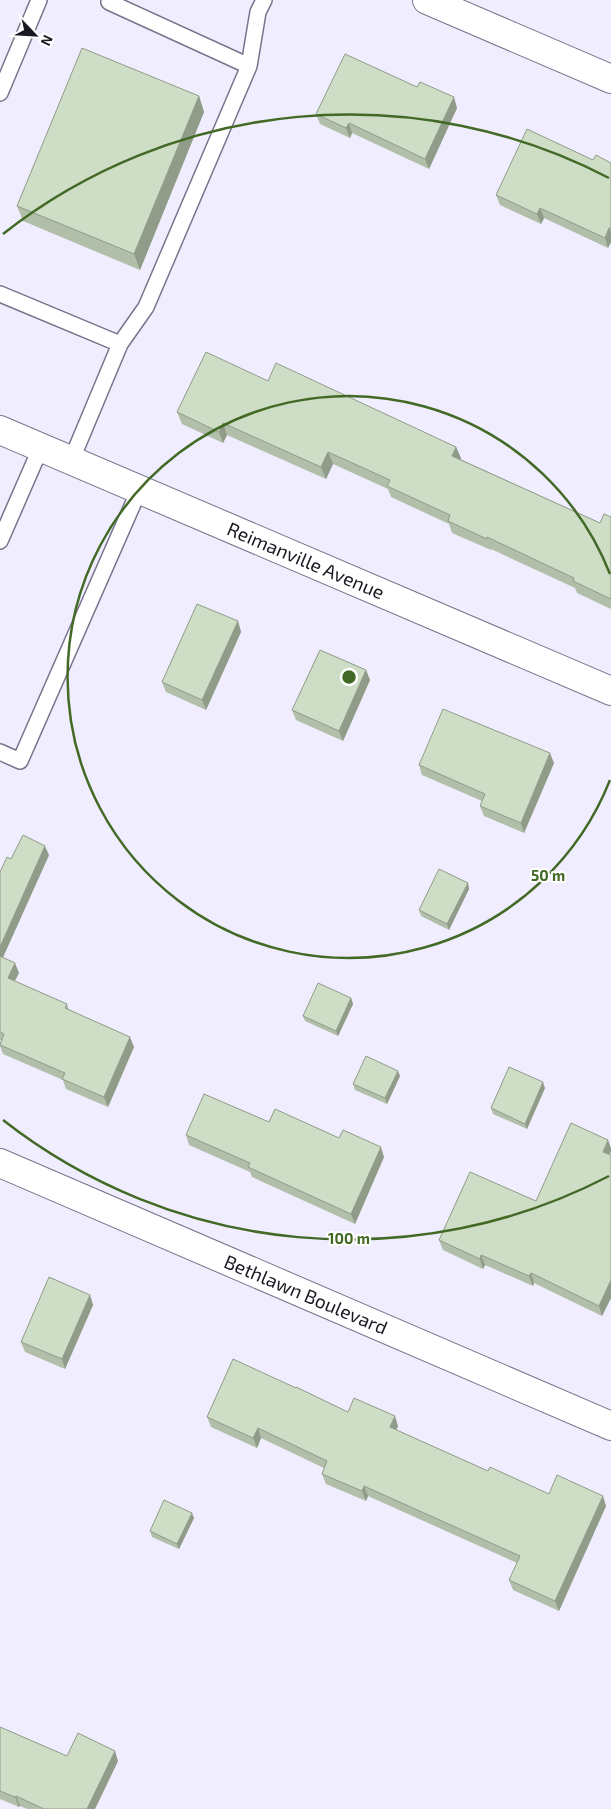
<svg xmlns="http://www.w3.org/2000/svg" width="611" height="1809" viewBox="0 0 611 1809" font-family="'Exo 2',sans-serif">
<rect width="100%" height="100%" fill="#f0eefe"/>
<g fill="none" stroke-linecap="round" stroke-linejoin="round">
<defs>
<path id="service" d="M 109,2 L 249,66
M 0,93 L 39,0
M 0,294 L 120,344
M 71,461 L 120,344 L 146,307 L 249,66 L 258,12 L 264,0
M 0,541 L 41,447
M 0,752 L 20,761 L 140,488"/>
<path id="minor" d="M 427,0 L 611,79
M 0,430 L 611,691
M 0,1163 L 611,1426"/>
</defs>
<!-- service casing -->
<use href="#service" stroke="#78748c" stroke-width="18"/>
<!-- minor casing -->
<use href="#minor" stroke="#78748c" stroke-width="30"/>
<!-- service -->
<use href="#service" stroke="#fff" stroke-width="15"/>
<!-- minor -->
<use href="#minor" stroke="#fff" stroke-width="28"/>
</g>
<!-- wall -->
<path fill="#b1bea9" d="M 199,96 L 204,112 L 140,270 L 23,221 L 17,206 Z
M 457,108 L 429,169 L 352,133 L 350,138 L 320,124 L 316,114 Z
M 593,160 L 611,163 L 611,242 L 608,248 L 544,218 L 541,224 L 500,205 L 496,195 Z
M 268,381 L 456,447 L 461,458 L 460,459 L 600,523 L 611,517 L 611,609 L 577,593 L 575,588 L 491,549 L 491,550 L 452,533 L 449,524 L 391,497 L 388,489 L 333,464 L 326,479 L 227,435 L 223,443 L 182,424 L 177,412 Z
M 238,621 L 241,632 L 206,710 L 166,692 L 162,682 Z
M 366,670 L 370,680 L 343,741 L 296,720 L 292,710 Z
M 554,763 L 524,833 L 484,816 L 480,806 L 482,801 L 422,775 L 419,765 Z
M 49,855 L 3,957 L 19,973 L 15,981 L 67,1004 L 69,1010 L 134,1047 L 108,1107 L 66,1089 L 63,1080 L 3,1054 L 0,1046 L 1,1040 L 0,1040 L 0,872 L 11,859 Z
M 468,883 L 469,889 L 449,930 L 421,916 L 419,910 Z
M 351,998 L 353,1004 L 338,1036 L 305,1021 L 303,1016 Z
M 400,1076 L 387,1104 L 355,1090 L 353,1084 Z
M 545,1088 L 527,1129 L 493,1114 L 491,1108 Z
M 269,1122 L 339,1138 L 384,1157 L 355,1224 L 252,1177 L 250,1172 L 189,1145 L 186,1135 Z
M 611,1148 L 611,1151 L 610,1155 L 611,1155 L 611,1298 L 602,1316 L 534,1283 L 533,1286 L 485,1265 L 483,1269 L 443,1250 L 439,1240 L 536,1201 Z
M 90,1295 L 93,1305 L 65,1369 L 25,1352 L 21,1342 Z
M 348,1412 L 398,1426 L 396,1430 L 488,1471 L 549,1494 L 606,1506 L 559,1611 L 513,1590 L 509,1580 L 517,1563 L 368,1496 L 366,1501 L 326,1484 L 322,1474 L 324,1468 L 261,1438 L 257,1448 L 211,1427 L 207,1417 Z
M 194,1518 L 179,1549 L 152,1537 L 150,1531 Z
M 0,1727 L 67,1756 L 118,1761 L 95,1809 L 27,1809 L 20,1806 L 19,1807 L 0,1799 Z"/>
<!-- shaded-wall -->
<path fill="#909b8a" d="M 199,96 L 204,112 L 140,270 L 134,254 Z
M 454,97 L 457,108 L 429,169 L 425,159 Z
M 349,123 L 352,133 L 350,138 L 346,128 Z
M 540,208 L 544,218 L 541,224 L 537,214 Z
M 609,228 L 611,232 L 611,242 L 608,248 L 605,238 Z
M 223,423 L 227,435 L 223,443 L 219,432 Z
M 456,447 L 461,458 L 456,467 L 452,456 Z
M 328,452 L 333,464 L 326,479 L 321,467 Z
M 238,621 L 241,632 L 206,710 L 202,700 Z
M 366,670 L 370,680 L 343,741 L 339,731 Z
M 550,753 L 554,763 L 524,833 L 521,823 Z
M 45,846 L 49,855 L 0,964 L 0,947 Z
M 468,883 L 469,889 L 449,930 L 447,924 Z
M 15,963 L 19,973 L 11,987 L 8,978 Z
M 351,998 L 353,1004 L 338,1036 L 336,1031 Z
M 130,1037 L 134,1047 L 108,1107 L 104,1097 Z
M 398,1071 L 400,1076 L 387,1104 L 385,1098 Z
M 543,1082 L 545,1088 L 527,1129 L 525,1124 Z
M 608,1140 L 611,1148 L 611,1151 L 606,1162 L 603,1152 Z
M 381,1147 L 384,1157 L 355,1224 L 351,1214 Z
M 481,1255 L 485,1265 L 483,1269 L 480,1259 Z
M 531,1273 L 534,1283 L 533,1286 L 529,1276 Z
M 611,1280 L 611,1298 L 602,1316 L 599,1306 Z
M 90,1295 L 93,1305 L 65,1369 L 62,1359 Z
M 395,1416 L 398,1426 L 393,1437 L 390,1427 Z
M 258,1428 L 261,1438 L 257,1448 L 253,1438 Z
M 364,1486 L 368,1496 L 366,1501 L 362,1491 Z
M 603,1496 L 606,1506 L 559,1611 L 555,1601 Z
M 192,1513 L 194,1518 L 179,1549 L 177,1544 Z
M 115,1751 L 118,1761 L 95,1809 L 87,1809 Z
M 16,1796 L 20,1806 L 19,1807 L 15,1797 Z"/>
<!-- building -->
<path fill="#ceddc5" stroke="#909b8a" d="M 82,48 L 199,96 L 134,254 L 17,206 Z
M 345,54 L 417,87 L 420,82 L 454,97 L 425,159 L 349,123 L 346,128 L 316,114 Z
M 527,129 L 593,160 L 596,155 L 611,163 L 611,228 L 609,228 L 605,238 L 540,208 L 537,214 L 496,195 Z
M 206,352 L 268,381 L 276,363 L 456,447 L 452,456 L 600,523 L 604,514 L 611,517 L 611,599 L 573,581 L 574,578 L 487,537 L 487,539 L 448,521 L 450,515 L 387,486 L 390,480 L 328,452 L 321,467 L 223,423 L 219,432 L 177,412 Z
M 197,604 L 238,621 L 202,700 L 162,682 Z
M 320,650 L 366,670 L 339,731 L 292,710 Z
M 443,709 L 550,753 L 521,823 L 480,806 L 485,794 L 419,765 Z
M 23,835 L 45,846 L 0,947 L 0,872 L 7,857 L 11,859 Z
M 439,869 L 468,883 L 447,924 L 419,910 Z
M 0,956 L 15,963 L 8,978 L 67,1004 L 65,1008 L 130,1037 L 104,1097 L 62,1079 L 65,1073 L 0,1045 L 4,1034 L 0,1032 Z
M 318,983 L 351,998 L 336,1031 L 303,1016 Z
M 366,1056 L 398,1071 L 385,1098 L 353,1084 Z
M 509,1067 L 543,1082 L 525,1124 L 491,1108 Z
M 204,1094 L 269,1122 L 275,1109 L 339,1138 L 343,1130 L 381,1147 L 351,1214 L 248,1167 L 250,1163 L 186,1135 Z
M 571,1123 L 608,1140 L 603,1152 L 611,1155 L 611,1280 L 599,1306 L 531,1273 L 529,1276 L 481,1255 L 480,1259 L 439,1240 L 470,1172 L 536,1201 Z
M 49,1277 L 90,1295 L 62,1359 L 21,1342 Z
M 233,1359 L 296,1388 L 296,1387 L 348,1412 L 354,1398 L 395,1416 L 390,1427 L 488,1471 L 490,1467 L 549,1494 L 557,1475 L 603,1496 L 555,1601 L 509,1580 L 520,1556 L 364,1486 L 362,1491 L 322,1474 L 327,1461 L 258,1428 L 253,1438 L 207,1417 Z
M 164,1500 L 192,1513 L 177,1544 L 150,1531 Z
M 0,1727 L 67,1756 L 78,1733 L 115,1751 L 87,1809 L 44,1809 L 16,1796 L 15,1797 L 0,1791 Z"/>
<!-- distance rings -->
<g fill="none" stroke="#426a26" stroke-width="2.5">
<path d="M610 780A281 281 0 1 1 610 574"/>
<path d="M609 1176A562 562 0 0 1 3 1120M3 234A562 562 0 0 1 609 178"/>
</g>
<g text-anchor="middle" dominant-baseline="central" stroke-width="4" stroke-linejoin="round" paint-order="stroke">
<!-- street labels -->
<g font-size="19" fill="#1a1922" stroke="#fff">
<text transform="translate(306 560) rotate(23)">Reimanville Avenue</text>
<text transform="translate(306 1294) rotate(23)">Bethlawn Boulevard</text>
</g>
</g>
<circle cx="349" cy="677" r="8" fill="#426a26" stroke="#fff" stroke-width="2.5"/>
<g font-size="15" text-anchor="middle" font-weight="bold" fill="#426a26" stroke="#fff" stroke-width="4" stroke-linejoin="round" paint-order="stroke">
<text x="548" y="881">50 m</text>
<text x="349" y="1244">100 m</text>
</g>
<!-- north arrow -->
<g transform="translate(35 35) rotate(115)" stroke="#ffffff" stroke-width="4" paint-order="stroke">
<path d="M0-4L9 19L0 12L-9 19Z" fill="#1a1922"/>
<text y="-8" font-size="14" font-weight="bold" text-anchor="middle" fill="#1a1922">N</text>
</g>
</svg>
